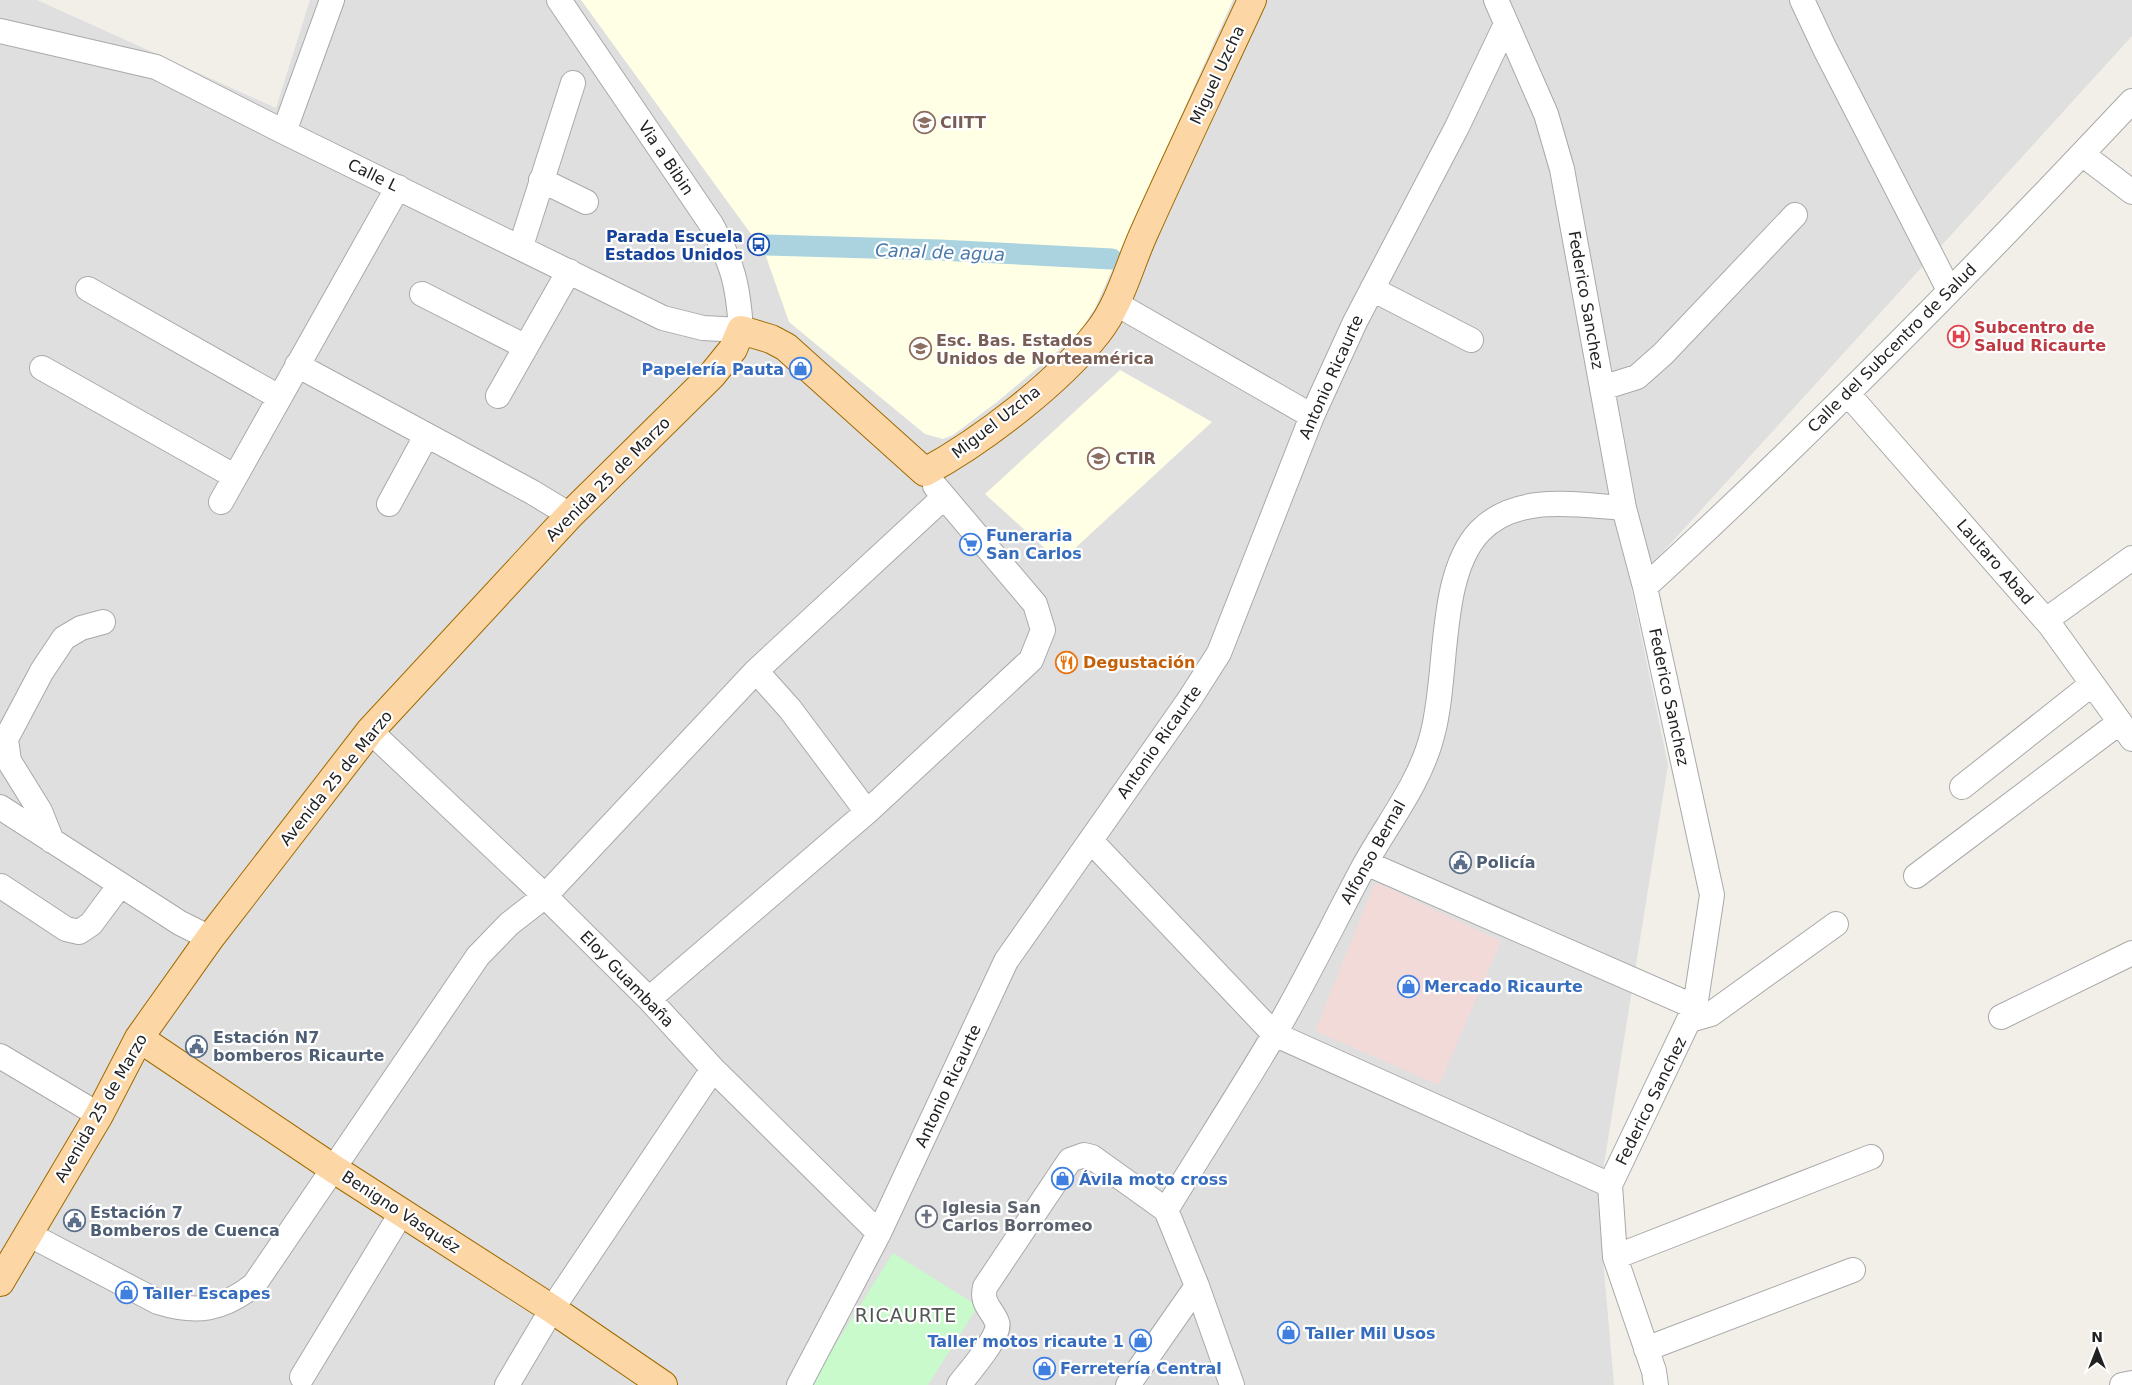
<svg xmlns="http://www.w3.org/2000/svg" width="2132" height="1385" viewBox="0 0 2132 1385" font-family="'DejaVu Sans',sans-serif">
<rect width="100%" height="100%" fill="#f2efe9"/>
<!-- residential -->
<path fill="#e0dfdf" d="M 0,0 L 37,0 L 276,108 L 310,0 L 2132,0 L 2132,36 L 1631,587 L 1668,765 L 1598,1202 L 1614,1385 L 0,1385 Z"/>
<!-- commercial -->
<path fill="#f2dad9" d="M 1375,882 L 1501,941 L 1439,1085 L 1315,1031 Z"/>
<!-- education -->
<path fill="#ffffe5" d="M 581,0 L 1233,0 L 1095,308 L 1078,334 L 997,402 L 953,435 L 943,439 L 925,434 L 789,322 L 762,245 L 759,245 Z
M 1120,370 L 1212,422 L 1060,562 L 985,494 Z"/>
<!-- park -->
<path fill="#c8facc" d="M 893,1253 L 978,1306 L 928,1385 L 810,1385 Z"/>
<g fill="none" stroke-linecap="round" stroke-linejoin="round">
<!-- canal -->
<path stroke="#aad3df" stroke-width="21" d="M 767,245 L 940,250 L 1112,259"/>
<defs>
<path id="minor" d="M 1496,0 L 1546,114 L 1562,169 L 1624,508 L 1645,587 L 1712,895 L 1695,1007 L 1610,1185 L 1615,1257 L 1654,1371 L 1656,1385
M 1802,0 L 1825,49 L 1949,290
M 0,31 L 156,67 L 284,132 L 663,318 L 703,328 L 741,330 C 738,284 733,265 711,224 L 559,0
M 284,132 L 332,0
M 2082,154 L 2132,192
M 541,180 L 586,202
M 521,246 L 573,83
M 88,289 L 279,397
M 1372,289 L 1471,340
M 422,294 L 526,347
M 1115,303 L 1312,416
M 297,365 L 532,492 L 570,515
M 42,368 L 234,476
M 1602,388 L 1637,377 L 1663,354 L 1795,215
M 1848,394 L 2050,625 L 2132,739
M 498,396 L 569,271
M 221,502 L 398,187
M 389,504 L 426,436
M 1645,587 C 1814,432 1975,268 2132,101
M 2046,620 L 2132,558
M 756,671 L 790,709 L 867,812
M 370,731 L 545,896 L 649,999 L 713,1069 L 879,1233
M 1962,787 L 2092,684
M 0,807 L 180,923 L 210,938
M 52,841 L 40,811 L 9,761 L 6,739 L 42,671 L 64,638 L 81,628 L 103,622
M 1091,841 L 1274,1034 L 1610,1185
M 1366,863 L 1695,1007
M 1916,876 L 2120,722
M 1,886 L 66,929 L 79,932 L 91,924 L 120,885
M 649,999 L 867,812 L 1031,660 L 1043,630 L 1035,604 L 935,486
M 2001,1017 L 2132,953
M 1690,1020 L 1711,1014 L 1836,924
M 0,1056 L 99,1115
M 28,1234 L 158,1302 C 197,1314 222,1310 254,1285 L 478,956 L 509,924 L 545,896 L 756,671 L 943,498
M 1615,1257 L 1871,1157
M 1646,1349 L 1853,1270
M 302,1377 L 402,1212
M 507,1385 L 552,1309 L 713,1069
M 799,1385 L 879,1233 L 1006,961 L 1189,700 L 1219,653 L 1312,416 L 1355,322 L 1457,127 L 1506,24
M 959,1385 C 967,1374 1003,1334 997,1322 C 991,1308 981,1304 985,1287 L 1070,1160 L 1084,1155 L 1092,1157 L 1166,1210
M 1128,1385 L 1197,1286
M 1232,1385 L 1197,1286 L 1166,1210 C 1202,1151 1239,1094 1274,1035 C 1306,980 1334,922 1364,866 C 1387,824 1420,783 1432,736 C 1449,675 1437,576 1480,531 C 1517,493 1577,505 1624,508
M 2122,1385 L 2132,1383"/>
<path id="major" d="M 139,1038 L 334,1169 L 552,1309 L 663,1385
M 0,1282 L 99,1115 L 139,1038 L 210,938 L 370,731 L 570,515 L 712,375 L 733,349 L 741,330 L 771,339 L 786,347 L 925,472 C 982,441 1058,383 1098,332 C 1120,304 1129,266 1144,233 C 1179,155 1216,78 1252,0"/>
</defs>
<!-- minor casing -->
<use href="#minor" stroke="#a9a9a9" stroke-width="26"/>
<!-- major casing -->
<use href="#major" stroke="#a06b00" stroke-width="30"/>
<!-- minor -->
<use href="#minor" stroke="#fff" stroke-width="24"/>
<!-- major -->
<use href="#major" stroke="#fcd6a4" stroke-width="28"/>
</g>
<!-- icons -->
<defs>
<symbol id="university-ring" viewBox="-11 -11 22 22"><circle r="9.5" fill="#fff" stroke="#8d6e63" stroke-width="1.5"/><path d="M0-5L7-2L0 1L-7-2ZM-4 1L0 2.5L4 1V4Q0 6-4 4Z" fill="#8d6e63"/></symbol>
<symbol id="bus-ring" viewBox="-11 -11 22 22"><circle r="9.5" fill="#fff" stroke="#1a4fb4" stroke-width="1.5"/><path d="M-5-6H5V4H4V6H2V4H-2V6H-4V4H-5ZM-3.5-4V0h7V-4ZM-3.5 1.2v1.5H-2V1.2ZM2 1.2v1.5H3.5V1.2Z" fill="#1a4fb4"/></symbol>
<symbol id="hospital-ring" viewBox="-11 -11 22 22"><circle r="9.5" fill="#fff" stroke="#e0444e" stroke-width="1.5"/><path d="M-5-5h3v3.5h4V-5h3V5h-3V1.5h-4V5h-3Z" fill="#e0444e"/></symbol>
<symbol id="school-ring" viewBox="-11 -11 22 22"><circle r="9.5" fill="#fff" stroke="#8d6e63" stroke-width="1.5"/><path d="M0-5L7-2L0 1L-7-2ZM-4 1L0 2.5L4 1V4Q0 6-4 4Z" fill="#8d6e63"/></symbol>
<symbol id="shop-ring" viewBox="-11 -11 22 22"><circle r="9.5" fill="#fff" stroke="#3f7fe0" stroke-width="1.5"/><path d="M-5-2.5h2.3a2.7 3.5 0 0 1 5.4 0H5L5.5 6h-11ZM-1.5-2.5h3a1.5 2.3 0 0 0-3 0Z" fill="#3f7fe0"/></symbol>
<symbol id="supermarket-ring" viewBox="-11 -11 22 22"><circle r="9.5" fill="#fff" stroke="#3f7fe0" stroke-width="1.5"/><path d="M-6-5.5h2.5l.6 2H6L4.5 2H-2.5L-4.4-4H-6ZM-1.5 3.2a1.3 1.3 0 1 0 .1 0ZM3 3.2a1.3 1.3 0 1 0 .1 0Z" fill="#3f7fe0"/></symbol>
<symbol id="restaurant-ring" viewBox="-11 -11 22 22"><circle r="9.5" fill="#fff" stroke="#e8710a" stroke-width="1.5"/><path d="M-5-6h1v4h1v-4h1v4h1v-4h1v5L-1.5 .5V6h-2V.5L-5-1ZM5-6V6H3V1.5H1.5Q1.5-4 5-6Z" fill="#e8710a"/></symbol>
<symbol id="civic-ring" viewBox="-11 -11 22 22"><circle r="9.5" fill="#fff" stroke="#5c6f8a" stroke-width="1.5"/><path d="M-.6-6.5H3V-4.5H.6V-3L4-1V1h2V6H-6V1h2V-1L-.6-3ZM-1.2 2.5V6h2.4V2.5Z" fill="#5c6f8a"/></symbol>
<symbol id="church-ring" viewBox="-11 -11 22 22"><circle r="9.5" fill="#fff" stroke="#6b7280" stroke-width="1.5"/><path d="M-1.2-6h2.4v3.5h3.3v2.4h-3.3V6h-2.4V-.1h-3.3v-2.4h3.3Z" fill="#6b7280"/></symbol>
</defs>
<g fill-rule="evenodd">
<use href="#university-ring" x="912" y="110" width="25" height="25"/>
<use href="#bus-ring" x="746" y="232" width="25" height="25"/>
<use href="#hospital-ring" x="1946" y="324" width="25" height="25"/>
<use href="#school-ring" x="908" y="336" width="25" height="25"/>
<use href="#shop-ring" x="788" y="356" width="25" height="25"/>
<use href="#school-ring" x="1086" y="446" width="25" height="25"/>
<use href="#supermarket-ring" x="958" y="532" width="25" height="25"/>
<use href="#restaurant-ring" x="1054" y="650" width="25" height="25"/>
<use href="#civic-ring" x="1448" y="850" width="25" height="25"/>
<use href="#shop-ring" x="1396" y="974" width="25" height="25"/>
<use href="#civic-ring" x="184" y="1034" width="25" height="25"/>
<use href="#shop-ring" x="1050" y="1166" width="25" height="25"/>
<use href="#church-ring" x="914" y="1204" width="25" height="25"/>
<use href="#civic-ring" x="62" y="1208" width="25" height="25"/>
<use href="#shop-ring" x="114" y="1280" width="25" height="25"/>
<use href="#shop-ring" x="1276" y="1320" width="25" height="25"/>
<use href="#shop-ring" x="1128" y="1328" width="25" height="25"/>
<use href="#shop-ring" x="1032" y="1356" width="25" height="25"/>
</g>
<g text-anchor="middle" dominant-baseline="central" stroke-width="4.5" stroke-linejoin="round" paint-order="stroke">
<!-- street labels -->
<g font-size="16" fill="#222" stroke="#fff">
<text transform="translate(1217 75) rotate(-65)">Miguel Uzcha</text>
<text transform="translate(666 158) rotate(56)">Via a Bibin</text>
<text transform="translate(373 175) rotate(26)">Calle L</text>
<text transform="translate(1586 300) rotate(80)">Federico Sanchez</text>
<text transform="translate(1892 348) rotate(-45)">Calle del Subcentro de Salud</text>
<text transform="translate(1331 377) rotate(-66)">Antonio Ricaurte</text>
<text transform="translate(996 422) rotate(-38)">Miguel Uzcha</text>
<text transform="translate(608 479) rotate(-45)">Avenida 25 de Marzo</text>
<text transform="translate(1995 562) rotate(49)">Lautaro Abad</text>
<text transform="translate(1669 697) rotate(78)">Federico Sanchez</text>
<text transform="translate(1159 742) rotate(-55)">Antonio Ricaurte</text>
<text transform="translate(336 778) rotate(-51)">Avenida 25 de Marzo</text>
<text transform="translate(1373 852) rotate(-61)">Alfonso Bernal</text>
<text transform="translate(627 979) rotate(46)">Eloy Guambaña</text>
<text transform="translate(948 1086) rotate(-65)">Antonio Ricaurte</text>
<text transform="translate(1651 1101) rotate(-64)">Federico Sanchez</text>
<text transform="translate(101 1108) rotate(-60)">Avenida 25 de Marzo</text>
<text transform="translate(401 1212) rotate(33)">Benigno Vasquéz</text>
</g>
<!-- education labels -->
<g font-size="16" font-weight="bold" fill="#785e54" stroke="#fff" text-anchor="start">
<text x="940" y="122">CIITT</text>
<text x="936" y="340">Esc. Bas. Estados<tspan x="936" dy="18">Unidos de Norteamérica</tspan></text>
<text x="1115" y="458">CTIR</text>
</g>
<!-- transit labels -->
<g font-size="16" font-weight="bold" fill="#164399" stroke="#fff" text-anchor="end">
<text x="743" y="236">Parada Escuela<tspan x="743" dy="18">Estados Unidos</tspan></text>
</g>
<!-- health labels -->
<g font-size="16" font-weight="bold" fill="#be3a42" stroke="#fff" text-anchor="start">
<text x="1974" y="327">Subcentro de<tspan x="1974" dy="18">Salud Ricaurte</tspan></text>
</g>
<!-- shop labels -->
<g font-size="16" font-weight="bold" fill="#366cbe" stroke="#fff" text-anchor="start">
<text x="784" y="369" text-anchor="end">Papelería Pauta</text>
<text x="986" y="535">Funeraria<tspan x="986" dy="18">San Carlos</tspan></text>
<text x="1424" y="986">Mercado Ricaurte</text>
<text x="1079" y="1179">Ávila moto cross</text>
<text x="143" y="1293">Taller Escapes</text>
<text x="1305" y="1333">Taller Mil Usos</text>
<text x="1124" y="1341" text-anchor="end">Taller motos ricaute 1</text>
<text x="1060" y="1368">Ferretería Central</text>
</g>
<!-- food labels -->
<g font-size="16" font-weight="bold" fill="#c56008" stroke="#fff" text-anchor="start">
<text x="1083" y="662">Degustación</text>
</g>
<!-- service labels -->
<g font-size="16" font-weight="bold" fill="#4e5e75" stroke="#fff" text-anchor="start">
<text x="1476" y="862">Policía</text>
<text x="213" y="1037">Estación N7<tspan x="213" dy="18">bomberos Ricaurte</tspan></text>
<text x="90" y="1212">Estación 7<tspan x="90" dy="18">Bomberos de Cuenca</tspan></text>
</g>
<!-- worship labels -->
<g font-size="16" font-weight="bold" fill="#5b616d" stroke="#fff" text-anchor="start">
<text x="942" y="1207">Iglesia San<tspan x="942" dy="18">Carlos Borromeo</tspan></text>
</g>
<!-- water labels -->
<g font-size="18" font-style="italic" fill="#4a7aab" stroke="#fff">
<text transform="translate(940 252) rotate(2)">Canal de agua</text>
</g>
<!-- quarter labels -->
<g font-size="19" letter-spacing="1" fill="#555" stroke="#fff">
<text x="906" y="1315">RICAURTE</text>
</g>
</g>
<!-- north arrow -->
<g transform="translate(2097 1350)" stroke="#ffffff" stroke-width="4" paint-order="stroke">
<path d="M0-4L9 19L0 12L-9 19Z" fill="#222222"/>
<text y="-8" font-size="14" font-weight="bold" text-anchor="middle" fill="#222222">N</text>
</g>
</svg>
